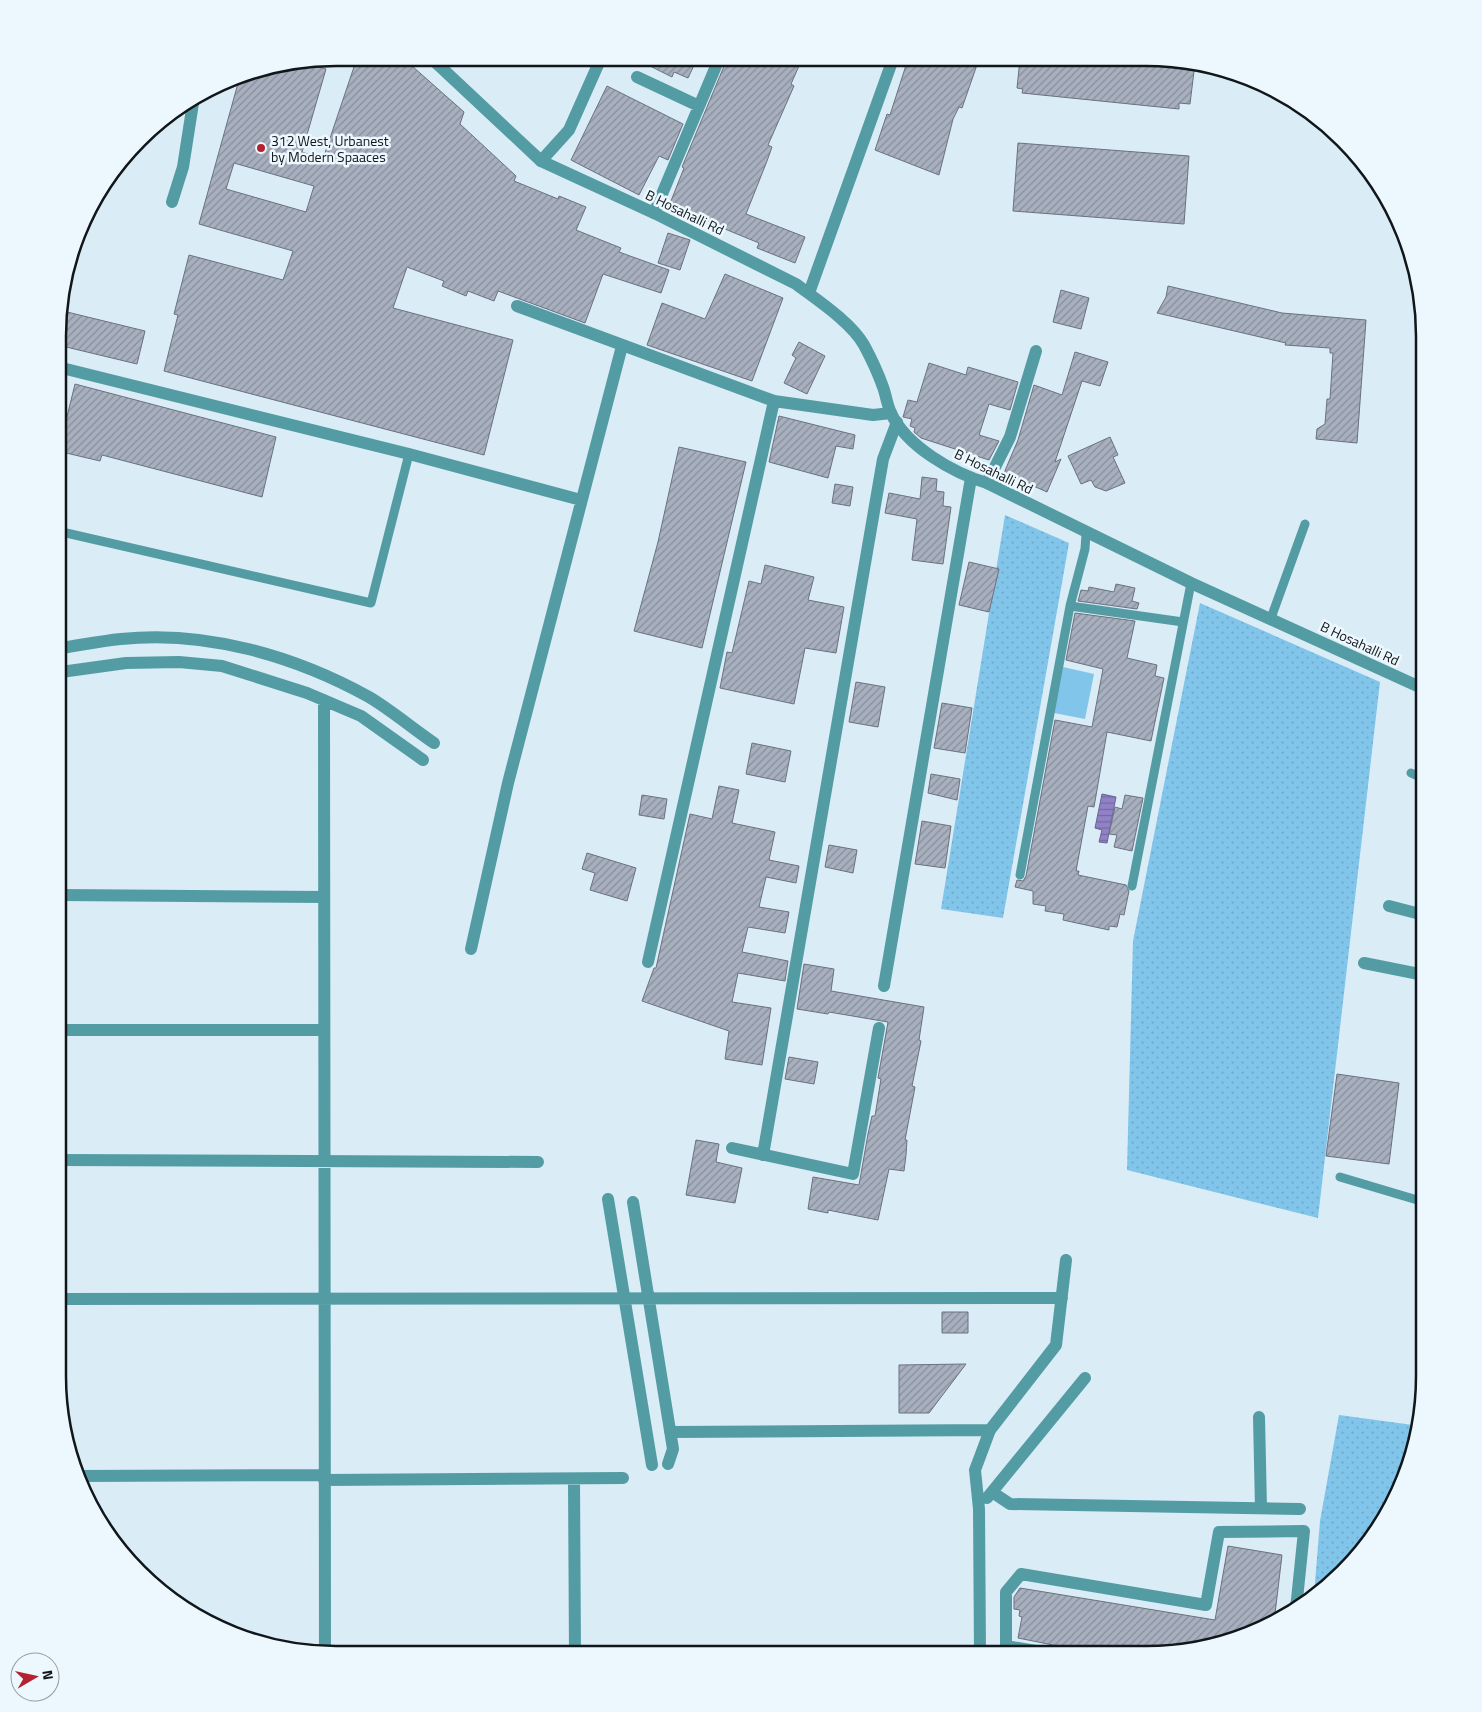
<svg xmlns="http://www.w3.org/2000/svg" width="1482" height="1712" viewBox="0 0 1482 1712" font-family="'Titillium Web',sans-serif">
<defs>
<pattern id="grass-dots" width="8" height="8" patternUnits="userSpaceOnUse" patternTransform="scale(1.25)"><rect width="8" height="8" fill="#82c5ea"/><path d="M2 2h.1M6 6h.1" fill="none" stroke="#6fa8c8" stroke-width="1.8" stroke-linecap="round"/></pattern>
<pattern id="water-rules" width="6" height="5" patternUnits="userSpaceOnUse" patternTransform="scale(1.25)"><rect width="6" height="5" fill="#9182c7"/><path d="M0 2.5h6" fill="none" stroke="#7569a1"/></pattern>
<pattern id="building-hatch" width="6" height="6" patternUnits="userSpaceOnUse" patternTransform="scale(1.25)"><rect width="6" height="6" fill="#a8b0bf"/><path d="M-1 1l2-2M0 6l6-6M5 7l2-2" fill="none" stroke="#878e9a"/></pattern>
</defs>
<rect width="100%" height="100%" fill="#daecf6"/>
<!-- grass -->
<path fill="url(#grass-dots)" d="M 1005,515 L 1069,543 L 1003,918 L 941,909 Z
M 1200,603 L 1380,682 L 1318,1218 L 1127,1170 L 1133,941 Z
M 1339,1415 L 1413,1425 L 1415,1437 L 1410,1465 L 1387,1515 L 1343,1573 L 1314,1595 L 1320,1521 Z"/>
<!-- park -->
<path fill="#82c5ea" d="M 1063,667 L 1094,674 L 1085,719 L 1054,713 Z"/>
<!-- water -->
<path fill="url(#water-rules)" stroke="#6a6293" d="M 1102,794 L 1116,797 L 1107,843 L 1099,842 L 1102,830 L 1095,828 Z"/>
<!-- building -->
<path fill="url(#building-hatch)" stroke="#6a7180" fill-rule="evenodd" d="M 357,58 L 403,58 L 464,112 L 460,124 L 516,176 L 514,181 L 558,199 L 559,196 L 586,207 L 576,230 L 621,248 L 619,252 L 669,270 L 661,293 L 603,274 L 585,323 L 498,291 L 494,301 L 468,291 L 466,296 L 442,286 L 444,281 L 407,267 L 393,308 L 513,340 L 484,455 L 164,371 L 178,315 L 174,314 L 189,255 L 283,280 L 293,251 L 199,224 L 240,76 L 246,72 L 304,63 L 326,69 L 302,152 L 323,159 ZM 234,163 L 314,186 L 306,212 L 226,189 Z
M 634,58 L 690,59 L 697,59 L 688,78 L 674,72 L 672,77 Z
M 727,59 L 802,59 L 791,84 L 794,86 L 768,145 L 772,147 L 767,161 L 746,214 L 805,237 L 795,263 L 757,248 L 759,243 L 669,206 L 684,168 L 682,167 Z
M 908,59 L 979,59 L 962,108 L 959,107 L 953,119 L 939,175 L 875,150 L 887,114 L 890,115 Z
M 1020,59 L 1182,60 L 1195,63 L 1190,104 L 1179,103 L 1179,109 L 1022,93 L 1023,89 L 1017,88 Z
M 607,86 L 683,124 L 668,160 L 659,156 L 639,195 L 571,160 Z
M 1018,143 L 1189,156 L 1184,224 L 1013,211 Z
M 668,233 L 690,240 L 680,270 L 658,263 Z
M 725,274 L 783,298 L 752,381 L 647,345 L 662,303 L 705,319 Z
M 1168,286 L 1282,313 L 1366,320 L 1357,443 L 1316,439 L 1317,429 L 1325,424 L 1327,399 L 1330,399 L 1333,353 L 1330,353 L 1330,348 L 1285,345 L 1286,343 L 1157,313 L 1166,297 Z
M 1061,290 L 1089,298 L 1081,329 L 1053,322 Z
M 63,311 L 145,331 L 137,364 L 62,346 Z
M 799,342 L 825,356 L 807,394 L 784,383 L 796,358 L 792,355 Z
M 1075,352 L 1108,362 L 1100,386 L 1082,381 L 1055,462 L 1061,459 L 1047,492 L 1004,473 L 1018,440 L 1034,385 L 1062,395 Z
M 929,363 L 966,375 L 968,367 L 1018,382 L 1010,410 L 989,404 L 979,435 L 999,441 L 989,460 L 921,438 L 914,432 L 915,428 L 910,426 L 912,419 L 903,417 L 908,400 L 917,402 Z
M 75,384 L 276,437 L 262,497 L 102,455 L 100,461 L 62,452 L 62,437 Z
M 779,416 L 855,435 L 853,449 L 836,446 L 828,478 L 769,462 Z
M 1110,437 L 1118,455 L 1113,457 L 1125,483 L 1106,491 L 1095,487 L 1091,480 L 1081,484 L 1068,456 Z
M 679,447 L 746,462 L 702,648 L 634,631 L 658,542 Z
M 922,477 L 937,479 L 936,491 L 944,492 L 943,506 L 951,507 L 943,564 L 912,560 L 917,519 L 885,513 L 889,493 L 920,499 Z
M 835,484 L 853,487 L 850,506 L 832,503 Z
M 969,562 L 999,569 L 989,612 L 959,605 Z
M 765,565 L 814,577 L 808,600 L 844,607 L 836,653 L 805,648 L 794,704 L 720,688 L 727,652 L 732,653 L 749,581 L 761,584 Z
M 1116,584 L 1135,588 L 1132,601 L 1139,603 L 1137,609 L 1078,601 L 1081,590 L 1088,591 L 1089,587 L 1114,592 Z
M 1075,613 L 1135,621 L 1127,658 L 1157,665 L 1155,676 L 1164,678 L 1151,741 L 1107,732 L 1094,807 L 1088,806 L 1076,871 L 1079,871 L 1078,875 L 1126,885 L 1129,891 L 1124,915 L 1120,914 L 1117,927 L 1109,926 L 1109,930 L 1063,920 L 1064,914 L 1045,911 L 1046,906 L 1033,904 L 1033,891 L 1015,887 L 1017,880 L 1023,881 L 1026,876 L 1055,720 L 1092,727 L 1103,669 L 1066,660 Z
M 856,682 L 885,687 L 878,727 L 849,722 Z
M 942,703 L 972,708 L 965,753 L 934,748 Z
M 752,743 L 791,751 L 785,782 L 746,774 Z
M 931,774 L 960,779 L 957,800 L 928,793 Z
M 719,786 L 739,790 L 732,823 L 775,832 L 769,860 L 799,866 L 796,883 L 766,877 L 759,907 L 789,912 L 785,933 L 748,927 L 742,952 L 788,961 L 785,981 L 738,973 L 732,1002 L 771,1008 L 762,1065 L 725,1059 L 729,1031 L 642,1001 L 654,968 L 656,968 L 690,814 L 712,819 Z
M 642,795 L 667,799 L 664,819 L 639,815 Z
M 1125,795 L 1143,798 L 1132,851 L 1114,847 L 1117,835 L 1109,834 L 1115,807 L 1122,809 Z
M 922,821 L 951,826 L 945,868 L 915,864 Z
M 829,845 L 857,850 L 853,873 L 825,867 Z
M 587,853 L 636,868 L 627,901 L 590,890 L 595,873 L 582,869 Z
M 804,964 L 834,969 L 831,991 L 924,1007 L 919,1040 L 921,1041 L 912,1086 L 915,1087 L 905,1140 L 907,1140 L 906,1155 L 904,1171 L 889,1169 L 878,1220 L 828,1210 L 828,1213 L 808,1209 L 813,1177 L 859,1185 L 868,1134 L 872,1116 L 875,1116 L 881,1079 L 878,1078 L 888,1022 L 829,1012 L 828,1014 L 797,1009 Z
M 789,1057 L 818,1062 L 814,1084 L 785,1079 Z
M 1337,1074 L 1399,1083 L 1389,1164 L 1326,1156 Z
M 696,1140 L 719,1144 L 716,1162 L 742,1168 L 735,1203 L 686,1195 Z
M 942,1312 L 968,1312 L 968,1333 L 942,1333 Z
M 966,1364 L 929,1413 L 899,1413 L 899,1365 Z
M 1228,1546 L 1282,1555 L 1274,1622 L 1218,1645 L 1164,1654 L 1098,1654 L 1018,1638 L 1022,1617 L 1019,1616 L 1020,1610 L 1014,1609 L 1014,1597 L 1020,1588 L 1215,1620 Z"/>
<g fill="none" stroke-linecap="round" stroke-linejoin="round">
<!-- service -->
<path stroke="#549ca3" stroke-width="9" d="M 62,532 L 371,603 L 409,454
M 1070,606 L 1183,622
M 1271,618 L 1305,524
M 1411,773 L 1424,779
M 1020,875 L 1070,606 L 1085,549 L 1086,534
M 1132,886 L 1191,583
M 1340,1177 L 1424,1202"/>
<!-- minor -->
<path stroke="#549ca3" stroke-width="12" d="M 637,77 L 699,106
M 541,161 L 569,130 L 601,58
M 172,202 L 183,167 L 193,103
M 654,213 L 719,59
M 809,293 L 893,59
M 517,306 L 774,401 L 873,415 L 891,413
M 62,368 L 409,454 L 581,500
M 987,483 L 1010,437 L 1036,351
M 61,648 C 81,645 101,641 121,639 C 206,630 295,656 369,697 C 391,710 412,728 434,743
M 61,672 L 126,663 L 179,662 L 222,666 L 307,693 L 361,716 L 423,760
M 324,700 L 325,1654
M 60,895 L 324,897
M 1389,906 L 1424,915
M 471,949 L 508,783 L 622,346
M 648,962 L 774,401
M 1364,963 L 1424,975
M 884,986 L 971,478
M 59,1030 L 324,1030
M 732,1148 L 853,1174 L 879,1028
M 763,1155 L 883,459 L 897,422
M 59,1160 L 538,1162
M 608,1199 L 652,1465
M 633,1202 L 673,1449 L 668,1464
M 58,1299 L 1062,1298
M 1259,1417 L 1261,1508
M 670,1432 L 990,1430
M 79,1476 L 324,1475
M 324,1480 L 623,1478
M 574,1480 L 575,1654
M 992,1492 L 1010,1504 L 1300,1509
M 987,1498 L 1085,1378
M 980,1654 L 979,1509 L 975,1470 L 990,1430 L 1056,1345 L 1066,1260
M 1054,1654 L 1006,1646 L 1006,1592 L 1021,1574 L 1206,1605 L 1219,1532 L 1304,1531 L 1296,1609"/>
<!-- tertiary -->
<path stroke="#549ca3" stroke-width="12" d="M 431,58 L 541,161 L 654,213 L 796,284 C 817,300 851,322 864,345 C 871,358 878,373 883,387 C 886,395 887,405 891,413 C 906,446 953,473 987,483 L 1191,583 L 1424,689"/>
</g>
<!-- markers -->
<circle fill="#b42230" stroke="#edf8fe" stroke-width="2" cx="261" cy="148" r="5"/>
<g text-anchor="middle" dominant-baseline="central" stroke-width="5" stroke-linejoin="round" paint-order="stroke">
<!-- poi labels -->
<g font-size="14" fill="#10161a" stroke="#edf8fe" text-anchor="start">
<text x="271" y="140">312 West, Urbanest<tspan x="271" dy="16">by Modern Spaaces</tspan></text>
</g>
<!-- street labels -->
<g font-size="14" fill="#10161a" stroke="#edf8fe">
<text transform="translate(685 212) rotate(26)">B Hosahalli Rd</text>
<text transform="translate(994 471) rotate(26)">B Hosahalli Rd</text>
<text transform="translate(1360 643) rotate(25)">B Hosahalli Rd</text>
</g>
</g>
<!-- crop -->
<path d="M0 0H1482V1712H0ZM336 66H1146A270 270 0 0 1 1416 336V1376A270 270 0 0 1 1146 1646H336A270 270 0 0 1 66 1376V336A270 270 0 0 1 336 66Z" fill="#edf8fe" fill-rule="evenodd"/>
<path fill="none" stroke="#10161a" stroke-width="2.5" d="M336 66H1146A270 270 0 0 1 1416 336V1376A270 270 0 0 1 1146 1646H336A270 270 0 0 1 66 1376V336A270 270 0 0 1 336 66Z"/>
<!-- north arrow -->
<g transform="translate(35 1677) rotate(81)"><circle r="24" fill="#edf8fe" stroke="#959ea3"/>
<path d="M0-4L9 19L0 12L-9 19Z" fill="#b42230"/>
<text y="-8" font-size="14" font-weight="bold" text-anchor="middle" fill="#10161a">N</text>
</g>
</svg>
